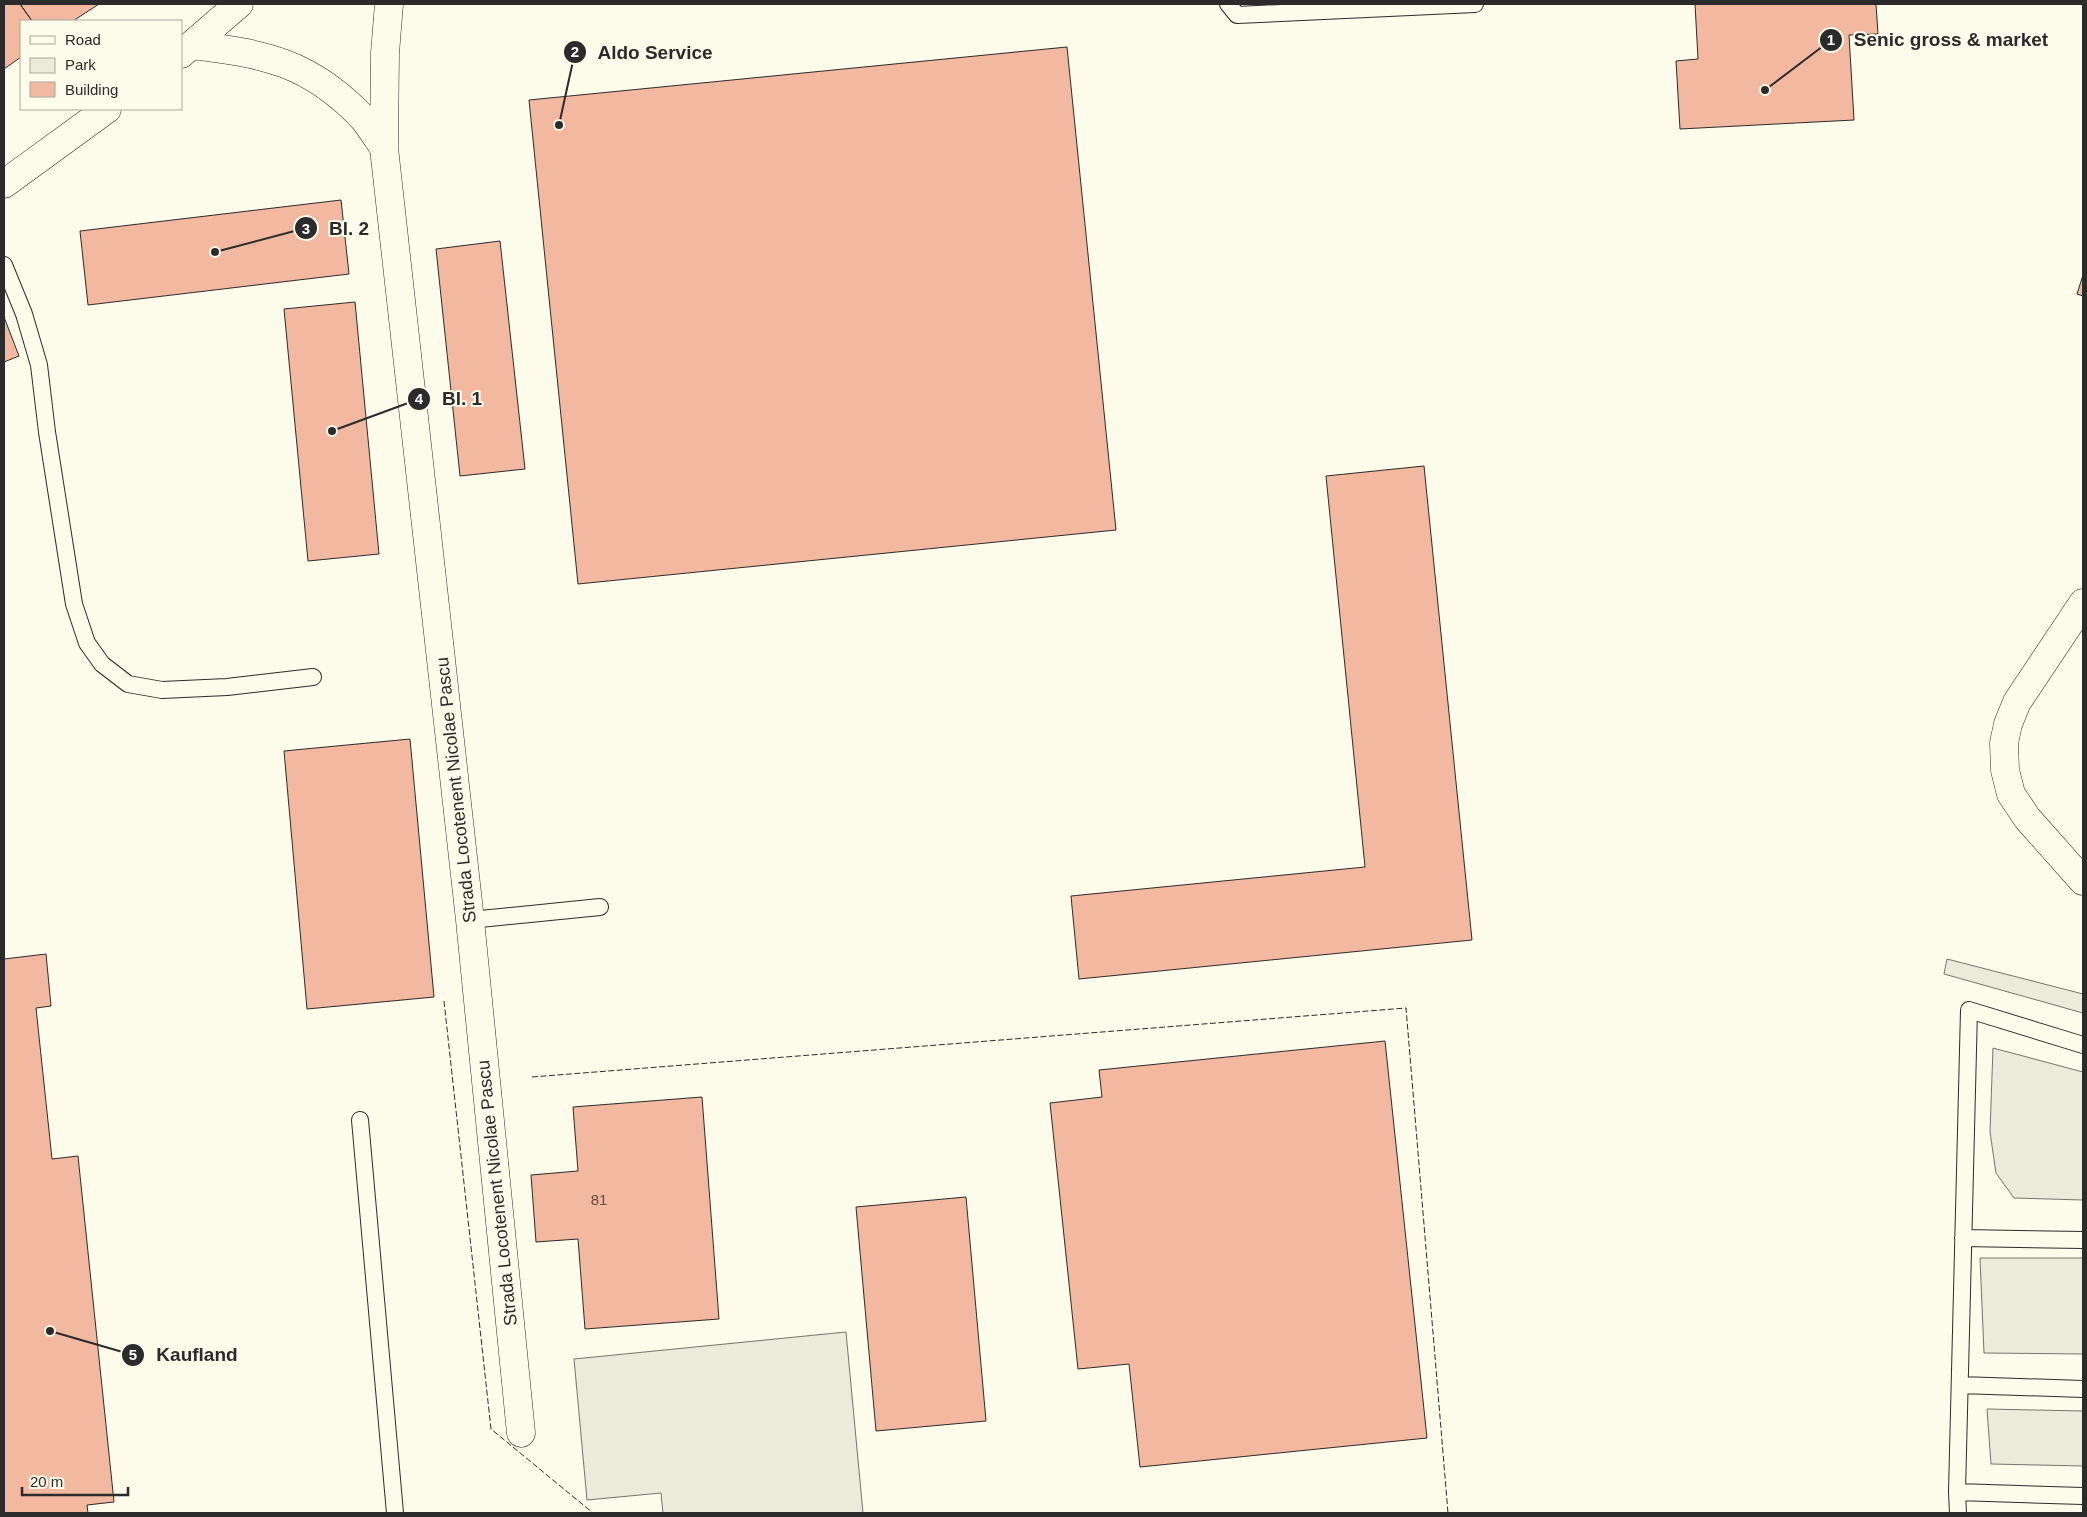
<svg xmlns="http://www.w3.org/2000/svg" width="2087" height="1517" viewBox="0 0 2087 1517" font-family="Helvetica,sans-serif">
<rect width="100%" height="100%" fill="#fdfbea"/>
<!-- green -->
<path fill="#ecebdb" stroke="#74746e" d="M 1947,959 L 2083,994 L 2083,1013 L 1944,974 Z
M 1993,1048 L 2083,1072 L 2083,1200 L 2014,1198 L 1996,1173 L 1990,1132 Z
M 1980,1258 L 2083,1258 L 2083,1354 L 1984,1353 Z
M 1987,1409 L 2083,1411 L 2083,1466 L 1991,1464 Z"/>
<!-- parking -->
<path fill="#eceadb" stroke="#74746e" d="M 846,1332 L 863,1513 L 663,1513 L 661,1493 L 587,1500 L 574,1359 Z"/>
<!-- building -->
<path fill="#f2b8a0" stroke="#2b2b2b" d="M 4,4 L 20,4 L 32,21 L 21,21 L 21,57 L 4,69 Z
M 20,4 L 99,4 L 73,21 L 32,21 Z
M 1695,4 L 1876,4 L 1878,34 L 1849,35 L 1854,120 L 1680,129 L 1676,61 L 1698,59 Z
M 1067,47 L 1116,530 L 578,584 L 529,100 Z
M 341,200 L 349,274 L 88,305 L 80,231 Z
M 500,241 L 525,469 L 460,476 L 436,249 Z
M 2083,275 L 2083,296 L 2077,294 Z
M 355,302 L 379,554 L 308,561 L 284,309 Z
M 4,317 L 19,356 L 4,362 Z
M 1424,466 L 1472,940 L 1079,979 L 1071,896 L 1365,867 L 1326,476 Z
M 410,739 L 434,997 L 307,1009 L 284,751 Z
M 46,954 L 51,1006 L 36,1008 L 52,1159 L 78,1156 L 114,1502 L 87,1505 L 88,1513 L 4,1513 L 4,959 Z
M 1385,1041 L 1427,1438 L 1140,1467 L 1129,1364 L 1078,1369 L 1050,1103 L 1102,1097 L 1099,1070 Z
M 702,1097 L 719,1319 L 585,1329 L 578,1239 L 536,1242 L 531,1175 L 578,1171 L 573,1107 Z
M 966,1197 L 986,1421 L 876,1431 L 856,1207 Z"/>
<g fill="none" stroke-linecap="round" stroke-linejoin="round">
<defs>
<path id="service" d="M 1228,4 L 1237,15 L 1475,4
M 4,265 L 24,314 L 39,365 L 47,432 L 74,604 L 87,643 L 102,664 L 128,684 L 162,690 L 227,687 L 313,677
M 470,920 L 600,907
M 360,1120 L 395,1513
M 1963,1238 L 2083,1240
M 1960,1385 L 2083,1389
M 1957,1492 L 2083,1496
M 1958,1513 L 1957,1492 L 1969,1010 L 2083,1045"/>
<path id="minor" d="M 389,4 L 385,53 L 384,148 L 470,920 L 521,1433
M 193,45 C 265,54 309,62 362,117 C 370,126 377,138 384,148
M 2083,603 L 2017,702 L 2008,724 L 2004,743 L 2005,770 L 2011,794 L 2027,818 L 2083,881"/>
<path id="tertiary" d="M 181,54 L 239,4
M 4,184 L 107,109"/>
</defs>
<!-- service casing -->
<use href="#service" stroke="#2b2b2b" stroke-width="18"/>
<!-- minor casing -->
<use href="#minor" stroke="#2b2b2b" stroke-width="29"/>
<!-- tertiary casing -->
<use href="#tertiary" stroke="#2b2b2b" stroke-width="29"/>
<!-- service -->
<use href="#service" stroke="#fdfbea" stroke-width="16"/>
<!-- minor -->
<use href="#minor" stroke="#fdfbea" stroke-width="28"/>
<!-- tertiary -->
<use href="#tertiary" stroke="#fdfbea" stroke-width="28"/>
<!-- fence -->
<path stroke="#2b2b2b" stroke-width="1" stroke-dasharray="6 2.5" stroke-linecap="butt" d="M 444,1001 L 491,1429 L 593,1513
M 532,1077 L 1406,1008 L 1448,1513"/>
</g>
<g text-anchor="middle" dominant-baseline="central" stroke-width="4" stroke-linejoin="round" paint-order="stroke">
<!-- number labels -->
<g font-size="15" fill="#5d4e48">
<text x="599" y="1199">81</text>
</g>
<!-- street labels -->
<g font-size="18" fill="#2b2b2b" stroke="#fdfbea">
<text transform="translate(456 790) rotate(-96)">Strada Locotenent Nicolae Pascu</text>
<text transform="translate(497 1193) rotate(-96)">Strada Locotenent Nicolae Pascu</text>
</g>
</g>
<!-- callouts -->
<path fill="none" stroke="#2b2b2b" stroke-width="2" d="M1765 90L1831 40M559 125L575 52M215 252L306 228M332 431L419 399M50 1331L133 1355"/>
<g fill="#2b2b2b" stroke="#fdfbea" stroke-width="2">
<circle cx="1765" cy="90" r="5"/>
<circle cx="559" cy="125" r="5"/>
<circle cx="215" cy="252" r="5"/>
<circle cx="332" cy="431" r="5"/>
<circle cx="50" cy="1331" r="5"/>
<circle cx="1831" cy="40" r="12"/>
<circle cx="575" cy="52" r="12"/>
<circle cx="306" cy="228" r="12"/>
<circle cx="419" cy="399" r="12"/>
<circle cx="133" cy="1355" r="12"/>
</g>
<g font-size="15" text-anchor="middle" font-weight="bold" fill="#fff">
<text x="1831" y="45">1</text>
<text x="575" y="57">2</text>
<text x="306" y="234">3</text>
<text x="419" y="404">4</text>
<text x="133" y="1360">5</text>
</g>
<g font-size="19" text-anchor="middle" font-weight="bold" fill="#2b2b2b" stroke="#fdfbea" stroke-width="4" stroke-linejoin="round" paint-order="stroke">
<text x="1951" y="46">Senic gross &amp; market</text>
<text x="655" y="59">Aldo Service</text>
<text x="349" y="235">Bl. 2</text>
<text x="462" y="405">Bl. 1</text>
<text x="197" y="1361">Kaufland</text>
</g>
<!-- border -->
<rect width="2087" height="1517" fill="none" stroke="#2b2b2b" stroke-width="10"/>
<!-- legend -->
<rect x="20" y="20" width="162" height="90" fill="#fdfbea" stroke="#a9a89e"/>
<rect x="30" y="36" width="25" height="8" fill="#fdfbea" stroke="#a9a89e"/>
<text x="65" y="45" font-size="15" fill="#2b2b2b">Road</text>
<rect x="30" y="58" width="25" height="15" fill="#ecebdb" stroke="#a9a89e"/>
<text x="65" y="70" font-size="15" fill="#2b2b2b">Park</text>
<rect x="30" y="82" width="25" height="15" fill="#f2b8a0" stroke="#a9a89e"/>
<text x="65" y="95" font-size="15" fill="#2b2b2b">Building</text>
<!-- scale -->
<path d="M22 1487v8h106v-8" fill="none" stroke="#2b2b2b" stroke-width="2.5"/>
<text x="30" y="1487" font-size="15" fill="#2b2b2b" stroke="#fdfbea" stroke-width="4" paint-order="stroke">20 m</text>
</svg>
